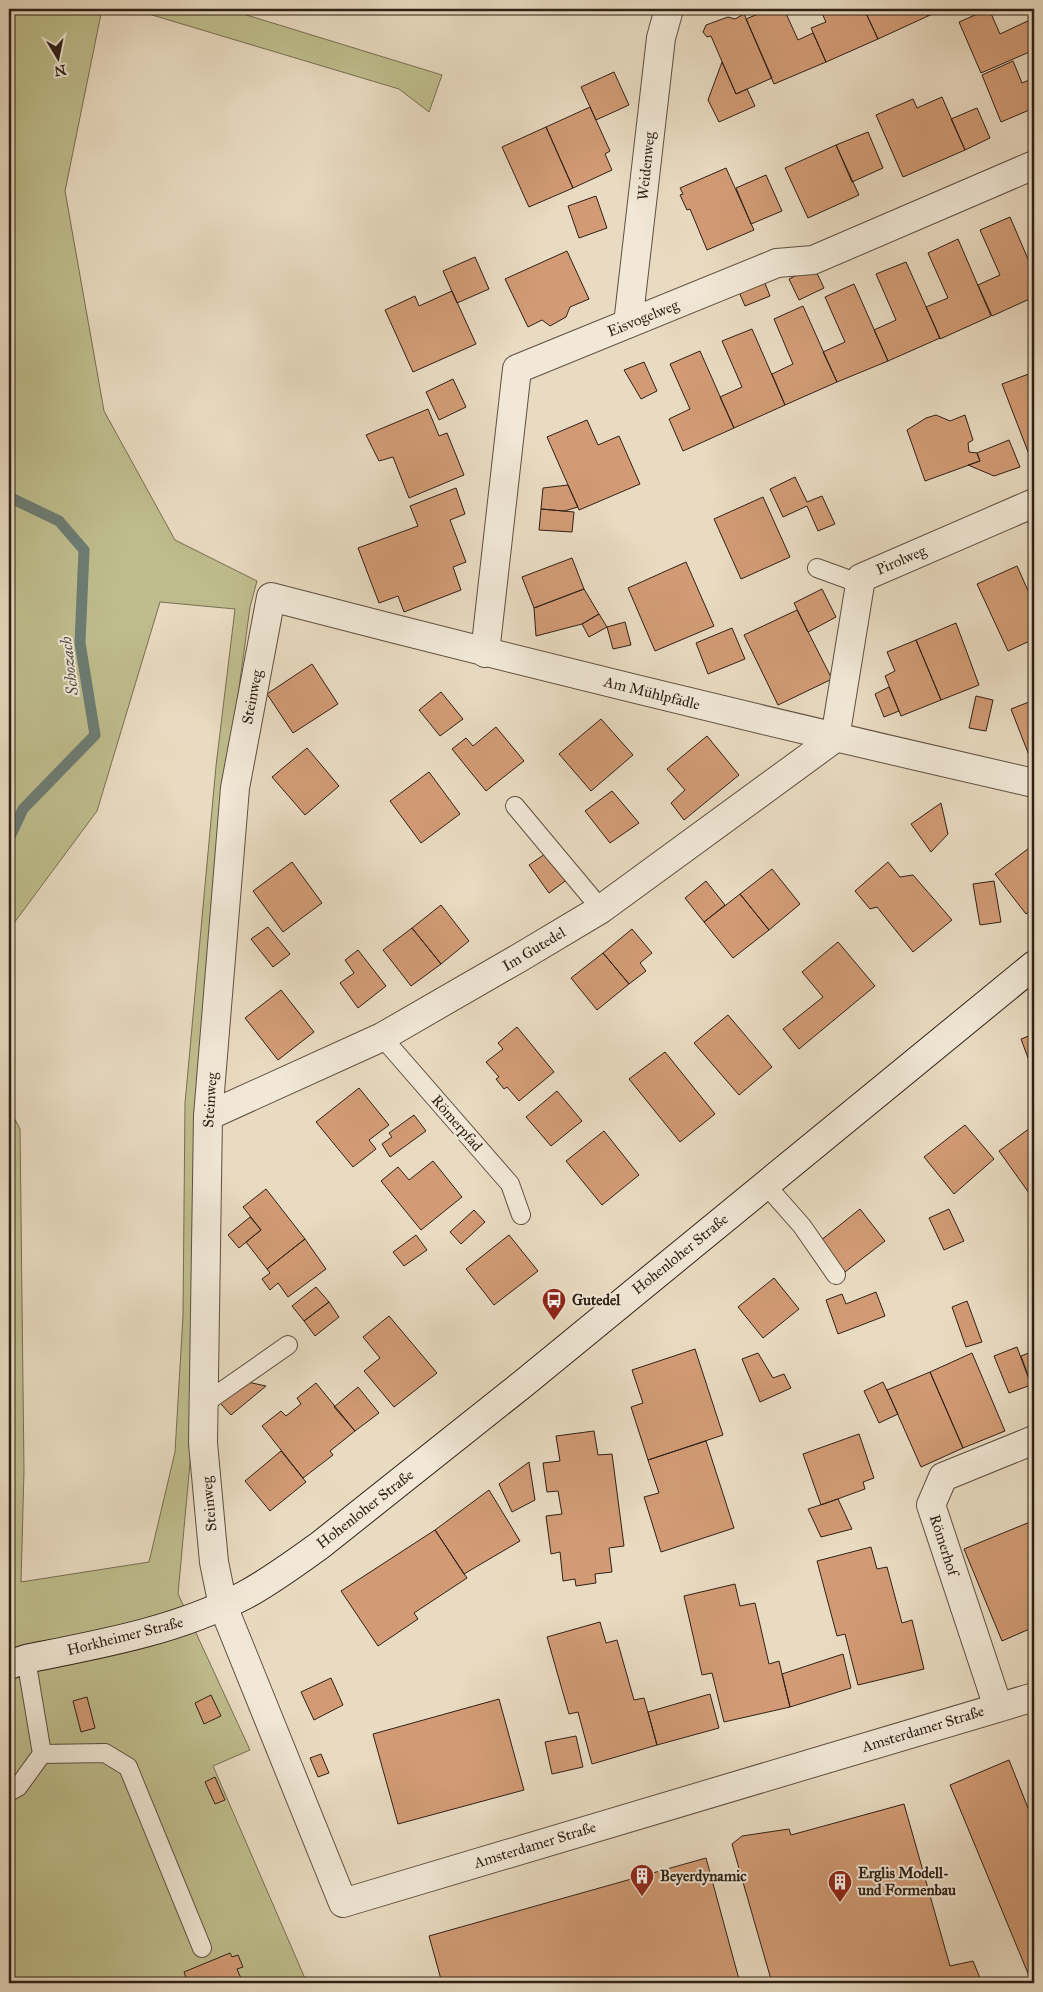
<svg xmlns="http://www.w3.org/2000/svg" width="1043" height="1992" viewBox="0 0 1043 1992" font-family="'IM FELL Great Primer',serif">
<rect width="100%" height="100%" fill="#e9dbc1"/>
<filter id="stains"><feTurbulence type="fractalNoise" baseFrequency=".004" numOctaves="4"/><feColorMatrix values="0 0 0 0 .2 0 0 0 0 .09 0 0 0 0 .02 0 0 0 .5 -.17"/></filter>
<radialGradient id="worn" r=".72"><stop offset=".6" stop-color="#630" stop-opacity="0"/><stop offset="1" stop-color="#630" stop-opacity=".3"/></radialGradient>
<!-- green -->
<path fill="#bfbd8d" stroke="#776e52" d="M 9,9 L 102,9 L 65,191 L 104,411 L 175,540 L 257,581 L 250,607 L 226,784 L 207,960 L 199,1105 L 192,1441 L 178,1594 L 250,1750 L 213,1766 L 307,1983 L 9,1983 L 9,1108 L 20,1129 L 24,1471 L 21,1582 L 149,1562 L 175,1452 L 183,1316 L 185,1103 L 216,766 L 235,609 L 160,602 L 97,811 L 11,927 L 9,935 Z
M 132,9 L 227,9 L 442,75 L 429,112 L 399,89 Z"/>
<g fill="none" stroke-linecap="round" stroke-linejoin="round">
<!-- stream -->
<path stroke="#6d7d74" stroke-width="11" d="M 9,497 L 59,521 L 84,550 L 80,643 L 95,735 L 23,809 L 9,839"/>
</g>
<!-- building -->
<path fill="#d29b75" stroke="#2f2017" d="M 770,9 L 784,9 L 798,40 L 813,33 L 826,62 L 774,84 L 746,19 Z
M 820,9 L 864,9 L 878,39 L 826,62 L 811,28 L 826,22 Z
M 864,9 L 925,9 L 928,16 L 878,39 Z
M 925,9 L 947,9 L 928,16 Z
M 989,9 L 1000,34 L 1034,18 L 1034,50 L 981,73 L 959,22 Z
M 744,14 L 772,78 L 736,94 L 711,36 L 707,37 L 703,32 L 706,25 L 728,17 L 735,19 Z
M 1013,61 L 1022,83 L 1034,78 L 1034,108 L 1001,122 L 982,75 Z
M 722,62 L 736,94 L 747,89 L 755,106 L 719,122 L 708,100 Z
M 614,72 L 629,105 L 596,120 L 581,87 Z
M 942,97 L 965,150 L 903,177 L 876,115 L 913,99 L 917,108 Z
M 590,107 L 610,151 L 605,154 L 612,170 L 573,188 L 546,127 Z
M 977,108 L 990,138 L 965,150 L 951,119 Z
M 546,127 L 573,188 L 529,207 L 502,147 Z
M 868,132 L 883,168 L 852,182 L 836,145 Z
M 836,145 L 859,195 L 808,218 L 785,168 Z
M 726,168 L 754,230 L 707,250 L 690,209 L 687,210 L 680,195 L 683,194 L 680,188 Z
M 766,175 L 782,211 L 751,224 L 736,188 Z
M 596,196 L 607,228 L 579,238 L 568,206 Z
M 1010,217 L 1034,273 L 1034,297 L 992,316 L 978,285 L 1000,275 L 980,230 Z
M 958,239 L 991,316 L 940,339 L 926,307 L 948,298 L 928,253 Z
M 567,251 L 589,299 L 570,307 L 566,317 L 550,326 L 542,320 L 528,327 L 505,279 Z
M 475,257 L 489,289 L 457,303 L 443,271 Z
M 1034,260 L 1034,272 L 1030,262 Z
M 906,262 L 940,338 L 888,361 L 874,330 L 896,320 L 876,274 Z
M 814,267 L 824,288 L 799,300 L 789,279 Z
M 764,281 L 770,296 L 745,306 L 739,292 Z
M 854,284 L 888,361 L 837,382 L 823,352 L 845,342 L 825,297 Z
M 452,291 L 476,344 L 413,372 L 385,310 L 415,296 L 419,306 Z
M 803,306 L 837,382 L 785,405 L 772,374 L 793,364 L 774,319 Z
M 752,329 L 785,405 L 734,428 L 720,397 L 742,387 L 722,341 Z
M 700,351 L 734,428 L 683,451 L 669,419 L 690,409 L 670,364 Z
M 644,362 L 657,391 L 641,399 L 624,370 Z
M 1034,372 L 1034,455 L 1030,457 L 1002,384 Z
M 453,379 L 466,407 L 439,420 L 426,392 Z
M 428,409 L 439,436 L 447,433 L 464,475 L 409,498 L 393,457 L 379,461 L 366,435 Z
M 936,415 L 950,421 L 965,415 L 973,440 L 968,443 L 969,452 L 977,453 L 980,461 L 925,481 L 907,430 L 926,418 Z
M 587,420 L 598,445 L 619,436 L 640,484 L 579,510 L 547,437 Z
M 1009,440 L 1020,467 L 994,476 L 968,465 L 980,461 L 977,453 Z
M 795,477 L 807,502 L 822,496 L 835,524 L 818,531 L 807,506 L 783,517 L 770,489 Z
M 568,485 L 578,507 L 564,511 L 541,509 L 543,488 Z
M 456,488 L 465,514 L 450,520 L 466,562 L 453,567 L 461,590 L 404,612 L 398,596 L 379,603 L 358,548 L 418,526 L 410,506 Z
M 763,497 L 790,557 L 741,579 L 714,519 Z
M 541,509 L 574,512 L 572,532 L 539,530 Z
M 572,558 L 584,589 L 534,608 L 522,577 Z
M 686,562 L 714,626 L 655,651 L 628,588 Z
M 1017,566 L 1034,604 L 1034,639 L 1008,651 L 977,584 Z
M 584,589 L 599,614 L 582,624 L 536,636 L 534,608 Z
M 822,589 L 836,617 L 808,632 L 794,603 Z
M 797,610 L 832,679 L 778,705 L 744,635 Z
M 599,614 L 607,627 L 589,637 L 582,624 Z
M 625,622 L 631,645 L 613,649 L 607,627 Z
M 956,623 L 979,685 L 941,700 L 916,640 Z
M 732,628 L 745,659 L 708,674 L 696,643 Z
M 916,640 L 941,700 L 901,716 L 885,676 L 895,671 L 887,652 Z
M 312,664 L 338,704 L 293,733 L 267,694 Z
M 889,687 L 899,711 L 884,717 L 875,694 Z
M 441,692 L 463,719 L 440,736 L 419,710 Z
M 976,696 L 993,700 L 986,731 L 969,728 Z
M 1034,700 L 1034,762 L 1032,763 L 1011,709 Z
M 601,719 L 633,755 L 591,791 L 559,754 Z
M 496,727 L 524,761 L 486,791 L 452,749 L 466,738 L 473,746 Z
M 707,736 L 739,775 L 684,820 L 671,803 L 685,790 L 667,769 Z
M 307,748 L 339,786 L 305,815 L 272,777 Z
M 429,772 L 460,814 L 421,843 L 390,801 Z
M 612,791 L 639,823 L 610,843 L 585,811 Z
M 941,803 L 948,834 L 931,852 L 911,824 Z
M 1033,845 L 1034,908 L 1026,914 L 995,874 Z
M 545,854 L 568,879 L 549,893 L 529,865 Z
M 292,862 L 322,903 L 283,932 L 253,891 Z
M 888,862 L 900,877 L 913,875 L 952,920 L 913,952 L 877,907 L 870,909 L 855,891 Z
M 772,869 L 800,904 L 769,930 L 740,894 Z
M 706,881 L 725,905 L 704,922 L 685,898 Z
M 994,881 L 1001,922 L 980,925 L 973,884 Z
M 740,894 L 769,930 L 733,958 L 704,922 Z
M 441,905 L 469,941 L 441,964 L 412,928 Z
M 268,927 L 290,954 L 273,967 L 251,939 Z
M 412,928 L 441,964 L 411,986 L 383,950 Z
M 632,929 L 652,953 L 640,963 L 646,971 L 629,984 L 603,953 Z
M 838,942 L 875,986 L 799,1049 L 783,1029 L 823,997 L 802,972 Z
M 358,950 L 386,986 L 358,1008 L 340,983 L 354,973 L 345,960 Z
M 603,953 L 629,984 L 597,1010 L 571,978 Z
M 281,990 L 314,1032 L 278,1060 L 245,1018 Z
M 728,1015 L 772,1067 L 739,1095 L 694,1043 Z
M 517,1027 L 554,1072 L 519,1101 L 507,1087 L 504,1089 L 496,1079 L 499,1077 L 486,1062 L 503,1049 L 498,1043 Z
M 1034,1034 L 1034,1074 L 1021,1039 Z
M 665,1052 L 715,1114 L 680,1142 L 629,1079 Z
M 359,1088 L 389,1125 L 369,1140 L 376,1149 L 353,1167 L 316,1122 Z
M 557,1091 L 582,1121 L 551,1146 L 526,1117 Z
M 414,1115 L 426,1131 L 390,1157 L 382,1144 L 392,1137 L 389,1133 Z
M 965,1125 L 994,1159 L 954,1194 L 924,1157 Z
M 1034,1125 L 1034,1200 L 999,1151 Z
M 604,1131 L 639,1175 L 602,1205 L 566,1161 Z
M 433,1161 L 462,1197 L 421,1230 L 381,1181 L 398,1167 L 409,1180 Z
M 266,1189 L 305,1239 L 267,1269 L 246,1242 L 261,1230 L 243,1207 Z
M 860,1209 L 885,1241 L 845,1272 L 820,1241 Z
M 949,1209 L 964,1241 L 944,1250 L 929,1218 Z
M 474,1210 L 485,1222 L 461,1244 L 450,1232 Z
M 250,1217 L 261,1230 L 239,1248 L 228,1235 Z
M 416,1235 L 427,1250 L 404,1266 L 393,1252 Z
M 509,1235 L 538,1271 L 494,1305 L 466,1269 Z
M 305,1239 L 326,1269 L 288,1297 L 278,1283 L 270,1290 L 262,1279 L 270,1273 L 267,1269 Z
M 774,1278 L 799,1309 L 763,1338 L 738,1307 Z
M 316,1287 L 329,1302 L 304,1321 L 292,1306 Z
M 876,1292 L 885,1316 L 838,1334 L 826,1300 L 842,1294 L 846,1304 Z
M 967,1301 L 982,1342 L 966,1347 L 952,1307 Z
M 329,1302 L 339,1317 L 315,1336 L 304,1321 Z
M 389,1316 L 437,1373 L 394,1407 L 364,1371 L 380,1358 L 363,1337 Z
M 1017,1347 L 1031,1385 L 1009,1393 L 994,1356 Z
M 695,1349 L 723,1435 L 648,1460 L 631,1407 L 643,1403 L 632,1370 Z
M 1034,1351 L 1034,1392 L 1021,1356 Z
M 758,1353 L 773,1378 L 784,1374 L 791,1388 L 760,1402 L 742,1359 Z
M 972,1353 L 1005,1431 L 963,1448 L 930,1372 Z
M 930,1372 L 963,1448 L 921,1467 L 887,1390 Z
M 243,1381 L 266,1386 L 231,1415 L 220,1403 Z
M 883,1382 L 898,1414 L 879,1423 L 864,1391 Z
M 316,1383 L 355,1431 L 330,1451 L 333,1455 L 303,1478 L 262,1426 L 281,1411 L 286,1416 L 301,1404 L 297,1398 Z
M 358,1387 L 379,1413 L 355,1431 L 334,1407 Z
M 594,1431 L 598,1455 L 612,1454 L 624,1546 L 609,1548 L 612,1572 L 595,1574 L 596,1583 L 576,1586 L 575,1579 L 563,1581 L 560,1552 L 551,1554 L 546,1516 L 562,1514 L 558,1491 L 547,1492 L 543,1463 L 560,1461 L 556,1436 Z
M 859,1434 L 874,1478 L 863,1482 L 865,1489 L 821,1505 L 803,1454 Z
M 706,1441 L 734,1528 L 661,1552 L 644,1497 L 659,1493 L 648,1460 Z
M 281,1451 L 306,1482 L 270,1511 L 245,1481 Z
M 529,1462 L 535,1500 L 512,1512 L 499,1484 Z
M 489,1490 L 520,1541 L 464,1574 L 435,1530 Z
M 838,1499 L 852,1529 L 821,1537 L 808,1509 Z
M 1030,1522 L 1034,1533 L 1034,1627 L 1002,1641 L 964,1549 Z
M 435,1530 L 467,1578 L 414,1613 L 418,1619 L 378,1646 L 341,1591 Z
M 871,1547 L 877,1569 L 887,1567 L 902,1623 L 912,1620 L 924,1669 L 858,1685 L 845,1634 L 837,1636 L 817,1561 Z
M 735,1584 L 740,1606 L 755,1603 L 769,1664 L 779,1661 L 790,1707 L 724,1722 L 712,1673 L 702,1675 L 684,1596 Z
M 600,1622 L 606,1643 L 617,1640 L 634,1700 L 644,1698 L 657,1745 L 592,1764 L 578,1712 L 569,1714 L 547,1637 Z
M 843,1654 L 851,1688 L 790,1707 L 782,1674 Z
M 331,1678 L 343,1705 L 314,1720 L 301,1692 Z
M 710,1694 L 719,1728 L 657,1745 L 648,1712 Z
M 211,1695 L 221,1716 L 204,1724 L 195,1703 Z
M 87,1697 L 95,1728 L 81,1732 L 73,1701 Z
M 499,1699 L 524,1790 L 398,1824 L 373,1734 Z
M 576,1736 L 583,1767 L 552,1774 L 545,1742 Z
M 321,1754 L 329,1773 L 318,1777 L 310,1758 Z
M 1009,1760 L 1028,1808 L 1034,1805 L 1034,1983 L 1032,1983 L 950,1785 Z
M 215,1777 L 225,1800 L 215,1804 L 205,1782 Z
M 904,1804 L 950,1966 L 973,1961 L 980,1978 L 961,1983 L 772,1983 L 732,1844 L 742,1836 L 789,1829 L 791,1835 Z
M 706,1858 L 740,1983 L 442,1983 L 429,1936 Z
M 230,1953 L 232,1957 L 238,1955 L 243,1967 L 237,1969 L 243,1983 L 188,1983 L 184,1972 Z"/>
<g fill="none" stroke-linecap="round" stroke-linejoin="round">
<defs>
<path id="lane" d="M 817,568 L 861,584
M 515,806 L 601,909
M 382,1037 L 510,1184 L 521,1215
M 765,1184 L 802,1226 L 836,1275
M 205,1403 L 288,1345
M 42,1754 L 105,1753 L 128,1767 L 202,1948
M 9,1792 L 18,1787 L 42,1754 L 26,1659"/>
<path id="street" d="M 628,324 L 661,38 L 669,9
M 485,653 L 517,369 L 777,263 L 813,260 L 1034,165
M 1034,783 C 779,725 525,663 271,597 L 235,788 L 208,1116 L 203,1443 L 214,1562 L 223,1606 L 343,1903 L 1034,1697
M 208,1116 L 382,1037 L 519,958 L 601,909 L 835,738 L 861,578 L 1034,503
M 998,1707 L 931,1505 L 943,1477 L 1034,1440"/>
<path id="secondary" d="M 9,1665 L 26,1659 C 101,1644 176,1631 245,1595 C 271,1581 295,1563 319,1546 L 524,1383 L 1034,965"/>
</defs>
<!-- lane casing -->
<use href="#lane" stroke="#5e4f42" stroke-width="20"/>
<!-- street casing -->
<use href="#street" stroke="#5e4f42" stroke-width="30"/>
<!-- secondary casing -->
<use href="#secondary" stroke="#2f2017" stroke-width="30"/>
<!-- lane -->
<use href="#lane" stroke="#f1e8d7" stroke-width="18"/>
<!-- street -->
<use href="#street" stroke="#f1e8d7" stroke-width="28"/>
<!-- secondary -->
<use href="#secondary" stroke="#f1e8d7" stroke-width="28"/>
</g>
<!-- icons -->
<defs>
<symbol id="bus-pin" viewBox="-11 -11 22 30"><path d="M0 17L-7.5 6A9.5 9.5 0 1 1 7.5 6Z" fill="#8f2418" stroke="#f1e8d7"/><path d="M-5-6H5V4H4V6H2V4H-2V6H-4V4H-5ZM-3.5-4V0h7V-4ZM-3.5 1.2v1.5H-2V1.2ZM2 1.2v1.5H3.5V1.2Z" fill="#fff"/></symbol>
<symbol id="building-pin" viewBox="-11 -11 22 30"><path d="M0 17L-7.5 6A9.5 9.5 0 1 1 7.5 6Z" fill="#8f2418" stroke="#f1e8d7"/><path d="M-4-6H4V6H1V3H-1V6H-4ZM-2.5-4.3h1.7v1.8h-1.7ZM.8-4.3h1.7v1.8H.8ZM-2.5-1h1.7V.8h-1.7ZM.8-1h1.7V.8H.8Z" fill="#fff"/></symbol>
</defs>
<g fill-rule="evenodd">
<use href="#bus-pin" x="540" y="1286" width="28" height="38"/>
<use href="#building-pin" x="628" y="1862" width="28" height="38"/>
<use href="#building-pin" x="826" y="1868" width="28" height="38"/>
</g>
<g text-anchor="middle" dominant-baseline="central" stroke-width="4" stroke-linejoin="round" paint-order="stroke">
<!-- street labels -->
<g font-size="15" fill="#2f2017" stroke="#f1e8d7">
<text transform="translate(646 166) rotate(-84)">Weidenweg</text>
<text transform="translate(643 318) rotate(-22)">Eisvogelweg</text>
<text transform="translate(901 560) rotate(-23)">Pirolweg</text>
<text transform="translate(652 693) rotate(14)">Am Mühlpfädle</text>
<text transform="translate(252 697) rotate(-79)">Steinweg</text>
<text transform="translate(534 949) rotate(-31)">Im Gutedel</text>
<text transform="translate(210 1100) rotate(-86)">Steinweg</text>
<text transform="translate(457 1123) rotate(49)">Römerpfad</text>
<text transform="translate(680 1254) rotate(-39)">Hohenloher Straße</text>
<text transform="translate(209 1504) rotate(-95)">Steinweg</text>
<text transform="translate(365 1509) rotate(-38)">Hohenloher Straße</text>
<text transform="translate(944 1545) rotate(72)">Römerhof</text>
<text transform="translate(125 1636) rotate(-14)">Horkheimer Straße</text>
<text transform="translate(923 1729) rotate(-17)">Amsterdamer Straße</text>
<text transform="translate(535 1845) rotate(-17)">Amsterdamer Straße</text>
</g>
<!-- poi labels -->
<g font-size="15" font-weight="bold" fill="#2f2017" stroke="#f1e8d7" text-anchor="start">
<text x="572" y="1300">Gutedel</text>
<text x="858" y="1873">Erglis Modell-<tspan x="858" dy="17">und Formenbau</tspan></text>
<text x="660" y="1876">Beyerdynamic</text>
</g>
<!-- water labels -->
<g font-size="16" font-style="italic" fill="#4e4e46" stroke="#f1e8d7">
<text transform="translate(69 666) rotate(-97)">Schozach</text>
</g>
</g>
<!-- margin -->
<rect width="1043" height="1992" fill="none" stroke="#e9dbc1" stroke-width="30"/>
<rect x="10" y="10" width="1023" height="1972" fill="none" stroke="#2f2017" stroke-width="2.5"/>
<rect x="15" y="15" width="1013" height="1962" fill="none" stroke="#2f2017"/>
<!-- north arrow -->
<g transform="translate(58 58) rotate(170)" stroke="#f1e8d7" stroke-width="4" paint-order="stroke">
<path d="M0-4L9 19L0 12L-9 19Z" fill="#2f2017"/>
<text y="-8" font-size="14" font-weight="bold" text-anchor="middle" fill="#2f2017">N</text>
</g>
<rect width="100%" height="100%" filter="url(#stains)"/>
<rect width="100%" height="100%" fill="url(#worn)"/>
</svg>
